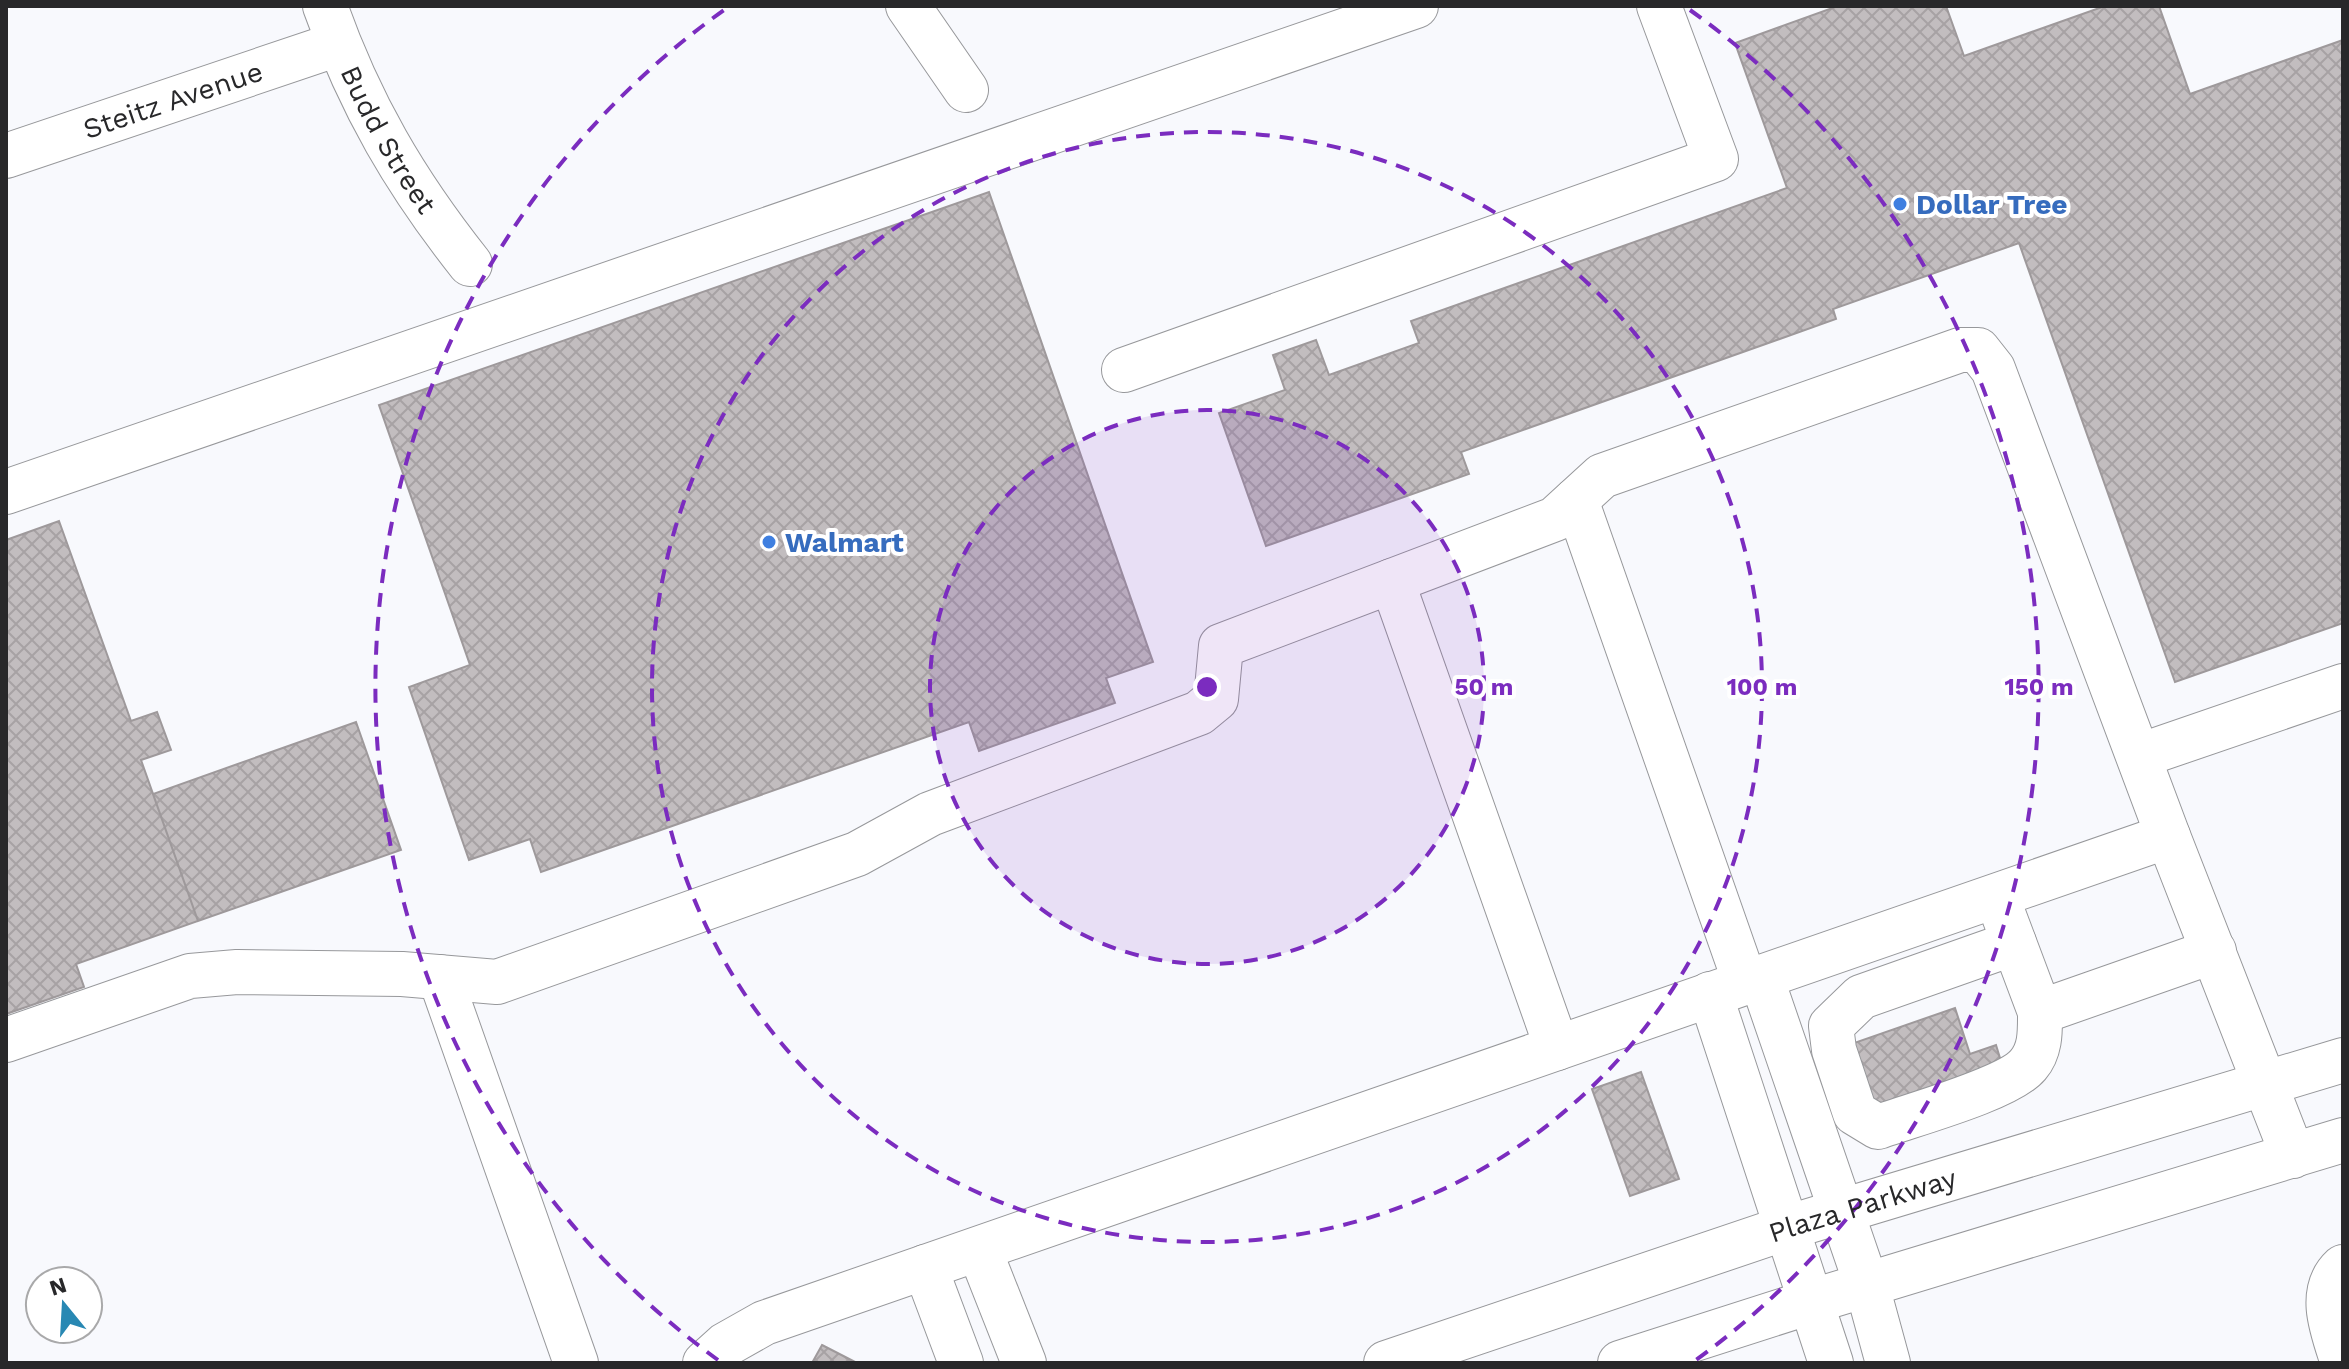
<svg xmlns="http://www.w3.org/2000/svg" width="2349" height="1369" viewBox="0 0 2349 1369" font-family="'Work Sans',sans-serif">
<defs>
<pattern id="building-cross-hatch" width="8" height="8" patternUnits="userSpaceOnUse" patternTransform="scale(2)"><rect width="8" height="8" fill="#c2bdbf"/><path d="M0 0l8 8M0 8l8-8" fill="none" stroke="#a7a2a4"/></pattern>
</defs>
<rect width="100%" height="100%" fill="#f8f9fd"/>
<!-- building -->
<path fill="url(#building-cross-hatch)" stroke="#9e999b" stroke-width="2" d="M 1838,6 L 1946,6 L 1964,56 L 2105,6 L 2159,6 L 2190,94 L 2343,40 L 2343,623 L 2175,682 L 2019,243 L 1833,309 L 1836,319 L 1461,452 L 1469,474 L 1266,546 L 1219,413 L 1285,390 L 1273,355 L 1316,340 L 1329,375 L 1419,343 L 1411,321 L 1787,188 L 1735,43 Z
M 989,192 L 1153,662 L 1106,678 L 1115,703 L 979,751 L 969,722 L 541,872 L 530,839 L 469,860 L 409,687 L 470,665 L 379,405 Z
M 59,521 L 131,721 L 157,712 L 171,750 L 141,760 L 198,921 L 76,964 L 84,987 L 6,1014 L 6,540 Z
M 356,722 L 401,850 L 198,921 L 153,794 Z
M 1955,1008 L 1970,1054 L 1996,1045 L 2004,1071 L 1878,1114 L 1854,1043 Z
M 1641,1072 L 1679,1179 L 1630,1196 L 1592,1089 Z
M 822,1345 L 857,1363 L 812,1363 Z"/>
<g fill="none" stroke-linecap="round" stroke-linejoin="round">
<defs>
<g id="minor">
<path id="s1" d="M 325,6 C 360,105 405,182 470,264"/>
<path d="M 908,6 L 966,90"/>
<path id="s2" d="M 6,156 L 338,44"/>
<path d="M 1124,370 L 1716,159 L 1659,6"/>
<path d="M 6,492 L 1416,6"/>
<path d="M 1576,500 L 1745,982"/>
<path d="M 1392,581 L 1557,1048"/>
<path d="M 2139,756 L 2343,686"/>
<path d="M 2004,916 L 2040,1012 L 2214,951"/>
<path d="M 2014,943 L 1861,997 L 1831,1026 L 1834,1050 L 1855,1113 L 1878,1127 C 1911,1115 2008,1089 2028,1065 C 2041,1050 2040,1031 2040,1012"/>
<path d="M 440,977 L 576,1363"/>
<path d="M 1761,977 L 1867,1286 L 1888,1363"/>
<path d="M 1710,994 L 1831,1363"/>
<path d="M 6,1040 L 190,976 L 237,972 L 402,974 L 497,982 L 857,854 L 930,814 L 1199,713 L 1216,699 L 1221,646 L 1555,519 L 1602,476 L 1960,350 L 1978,350 L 1993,369 L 2168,836 L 2293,1156"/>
<path d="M 979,1249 L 1024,1363"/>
<path d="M 925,1267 L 961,1363"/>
<path d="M 705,1363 L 725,1345 L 764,1323 L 2168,836"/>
<path id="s3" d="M 1386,1363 L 1789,1227 L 2343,1060"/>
<path d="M 1620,1363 L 1813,1301 L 2343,1140"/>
<path d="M 2343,1363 C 2333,1332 2316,1292 2343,1267"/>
</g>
</defs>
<!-- minor casing -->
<use href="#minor" stroke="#97989b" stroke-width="46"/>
<!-- minor -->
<use href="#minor" stroke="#fff" stroke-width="44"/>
</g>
<!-- distance rings -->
<circle cx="1207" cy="687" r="277" fill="#7b2cbf" fill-opacity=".12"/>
<g fill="none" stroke="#7b2cbf" stroke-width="4" stroke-dasharray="14 10">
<circle cx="1207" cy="687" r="277"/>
<circle cx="1207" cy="687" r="555"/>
<path d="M718 1360A832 832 0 0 1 724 10M1690 10A832 832 0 0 1 1696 1360"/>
</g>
<!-- markers -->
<g fill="#3f7fe0" stroke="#fff" stroke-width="3">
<circle cx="1900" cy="204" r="8"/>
<circle cx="769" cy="542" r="8"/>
</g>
<g text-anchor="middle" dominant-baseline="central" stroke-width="8" stroke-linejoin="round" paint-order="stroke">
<!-- street labels -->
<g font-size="28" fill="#28282a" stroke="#fff">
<text stroke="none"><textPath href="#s2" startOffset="176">Steitz Avenue</textPath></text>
<text stroke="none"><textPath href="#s1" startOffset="148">Budd Street</textPath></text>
<text stroke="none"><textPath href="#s3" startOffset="502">Plaza Parkway</textPath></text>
</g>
<!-- shop labels -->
<g font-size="28" font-weight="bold" fill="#366cbe" stroke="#fff" text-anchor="start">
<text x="1916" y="204">Dollar Tree</text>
<text x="785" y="542">Walmart</text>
</g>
</g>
<circle cx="1207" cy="687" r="12" fill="#7b2cbf" stroke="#fff" stroke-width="4"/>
<g font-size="24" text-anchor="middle" font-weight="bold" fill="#7b2cbf" stroke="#fff" stroke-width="8" stroke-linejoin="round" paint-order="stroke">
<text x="1484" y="695">50 m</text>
<text x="1762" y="695">100 m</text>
<text x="2039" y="695">150 m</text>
</g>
<!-- border -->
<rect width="2349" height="1369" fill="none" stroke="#28282a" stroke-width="16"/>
<!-- north arrow -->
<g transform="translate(64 1305) rotate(342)"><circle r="38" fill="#ffffff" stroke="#a9a9aa" stroke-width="2"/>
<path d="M0-6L14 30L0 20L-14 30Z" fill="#2888b3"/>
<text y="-12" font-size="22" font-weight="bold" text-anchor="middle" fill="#28282a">N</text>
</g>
</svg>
